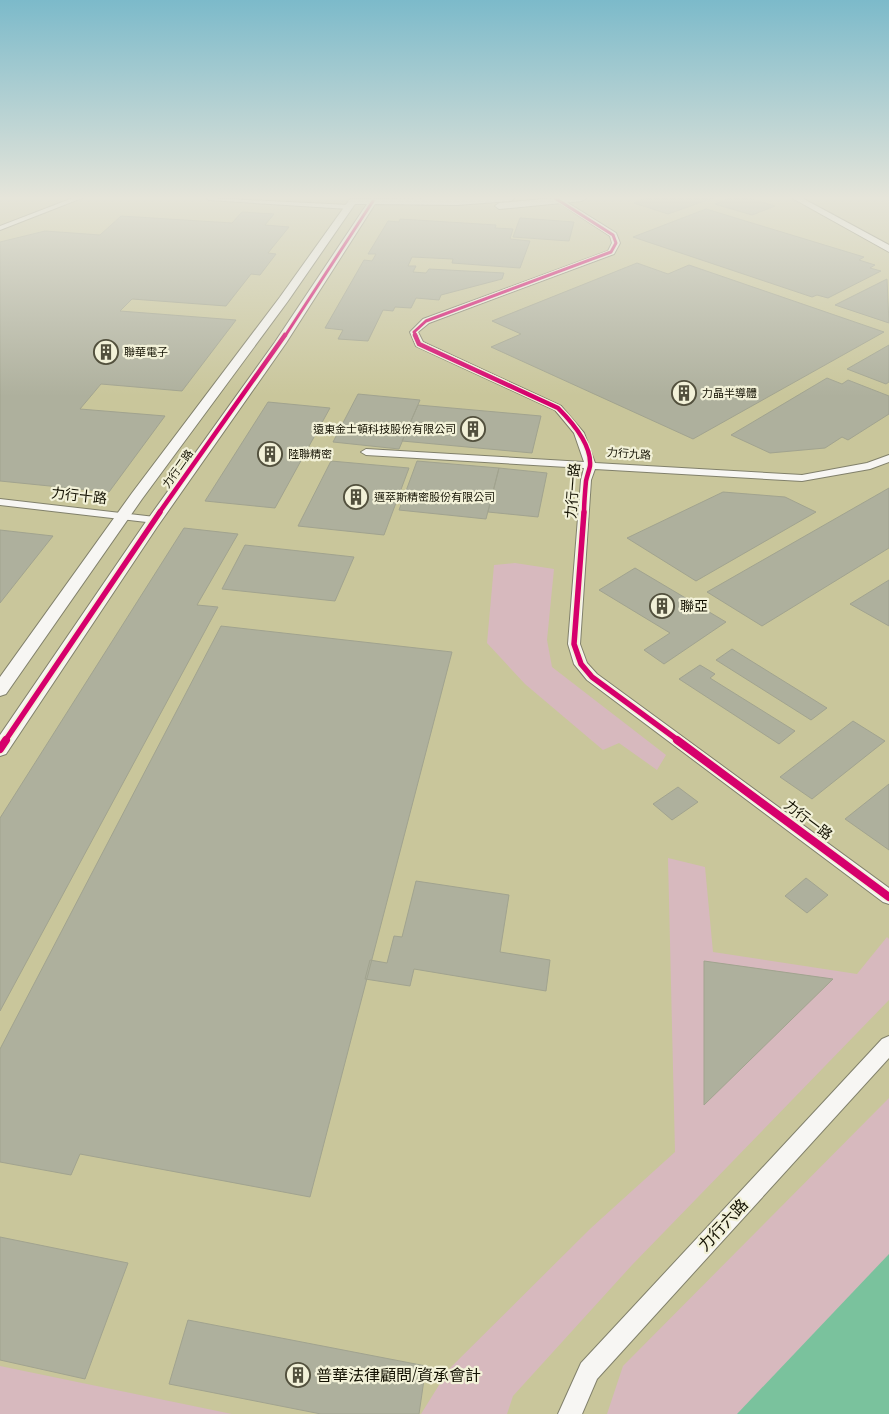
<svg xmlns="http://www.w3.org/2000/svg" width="889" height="1414" viewBox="0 0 889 1414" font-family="Bitter,'Noto Sans TC',serif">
<rect width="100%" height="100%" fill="#c8c6ac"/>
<!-- built -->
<path fill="#c9c69b" d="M 0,198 L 889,198 L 889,1414 L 0,1414 Z"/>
<!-- green -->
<path fill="#d7b9be" d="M 515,563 L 554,569 L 547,640 L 552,667 L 666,755 L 657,770 L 619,743 L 603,750 L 525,684 L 487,643 L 494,565 Z
M 668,858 L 705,867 L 713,952 L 857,974 L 887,937 L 889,939 L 889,1000 L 632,1265 L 513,1396 L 507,1414 L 421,1414 L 449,1369 L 591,1228 L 675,1152 Z
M 889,1098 L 889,1414 L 607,1414 L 623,1366 Z
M 0,1366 L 232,1414 L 0,1414 Z"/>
<!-- water -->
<path fill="#7ac29d" d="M 889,1254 L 889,1414 L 737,1414 Z"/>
<!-- building -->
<path fill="#aeb09d" stroke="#a1a38f" d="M 646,198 L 713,198 L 668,214 L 634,203 Z
M 730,198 L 748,198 L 775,206 L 752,215 L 715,204 Z
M 706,209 L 864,257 L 859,260 L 875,265 L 870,268 L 881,271 L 828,298 L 817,295 L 812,297 L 633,237 Z
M 242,212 L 274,214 L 265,225 L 289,227 L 268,253 L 276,254 L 260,275 L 251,274 L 226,306 L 132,299 L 120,311 L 236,320 L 182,391 L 101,384 L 80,409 L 165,416 L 109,492 L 0,481 L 0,242 L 45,231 L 100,235 L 121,216 L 232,223 Z
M 520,218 L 574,222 L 569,241 L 513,237 Z
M 400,219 L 496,225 L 495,228 L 513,229 L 510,239 L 530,241 L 520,268 L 452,263 L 453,259 L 412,257 L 408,266 L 416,266 L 413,272 L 426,273 L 429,269 L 504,273 L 502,279 L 441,295 L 439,300 L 416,298 L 411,308 L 395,307 L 393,311 L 383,310 L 368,341 L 338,339 L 343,330 L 325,328 L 364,260 L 372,261 L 376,254 L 368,254 L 388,221 L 399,222 Z
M 637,263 L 668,274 L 689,265 L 884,332 L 693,439 L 491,347 L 521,334 L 492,321 Z
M 887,279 L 889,323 L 835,305 Z
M 889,345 L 889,382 L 886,384 L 847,369 Z
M 827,378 L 842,384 L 848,380 L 889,396 L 889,414 L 848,440 L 842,437 L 825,448 L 770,453 L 731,435 Z
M 358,394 L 420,400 L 399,449 L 333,442 Z
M 268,402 L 330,408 L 275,508 L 205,501 Z
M 418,405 L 541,416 L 532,453 L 402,441 Z
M 331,461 L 409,468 L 384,535 L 298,526 Z
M 417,461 L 499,468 L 486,519 L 399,510 Z
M 499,468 L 547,473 L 538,517 L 488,512 Z
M 889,488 L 889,548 L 762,626 L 707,592 Z
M 723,492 L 785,497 L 816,512 L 696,581 L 627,538 Z
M 184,528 L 238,534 L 197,605 L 218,607 L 0,1011 L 0,818 Z
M 0,530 L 53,536 L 0,603 Z
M 245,545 L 354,557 L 335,601 L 222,589 Z
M 635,568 L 726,622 L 664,664 L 644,650 L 670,633 L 599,590 Z
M 889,580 L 889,626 L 850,604 Z
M 221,626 L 452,652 L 310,1197 L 80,1154 L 71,1175 L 0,1162 L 0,1049 Z
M 732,649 L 827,708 L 811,720 L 716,660 Z
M 700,665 L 715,674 L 710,678 L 795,731 L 779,744 L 679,679 Z
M 853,721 L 885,741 L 812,799 L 780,777 Z
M 889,784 L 889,850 L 845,819 Z
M 678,787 L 698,802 L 672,820 L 653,804 Z
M 806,878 L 828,895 L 807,913 L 785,896 Z
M 416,881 L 509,895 L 500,952 L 550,960 L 546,991 L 414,969 L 410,986 L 365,979 L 370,960 L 387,963 L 394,936 L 402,937 Z
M 704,961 L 833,979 L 704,1105 Z
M 0,1237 L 128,1263 L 85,1379 L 0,1360 Z
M 188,1320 L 426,1366 L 419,1414 L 321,1414 L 169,1384 Z"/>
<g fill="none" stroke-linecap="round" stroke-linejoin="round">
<defs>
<path id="minor" d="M 73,198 L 82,198 L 0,230 L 0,226 Z
M 206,198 L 349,205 L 352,207 L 349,209 L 209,200 Z
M 552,198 L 560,198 L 616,233 L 620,243 L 614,254 L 429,323 L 418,332 L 423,342 L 561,406 L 584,433 L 595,463 L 802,475 L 867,463 L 889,455 L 889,462 L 870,469 L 802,481 L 595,469 L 591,480 L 580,644 L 587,663 L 597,674 L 889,888 L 889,904 L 883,902 L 587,680 L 574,664 L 568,644 L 581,480 L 584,468 L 366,455 L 361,452 L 366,449 L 584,462 L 574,433 L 555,410 L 416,346 L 410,332 L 423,319 L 608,251 L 612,243 L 610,236 Z
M 0,499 L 155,517 L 161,520 L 155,523 L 0,505 Z
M 889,1036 L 889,1058 L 597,1379 L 582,1414 L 558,1414 L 581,1363 L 882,1039 Z"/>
<path id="tertiary" d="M 477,198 L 515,198 L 511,201 L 457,205 L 375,204 L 286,343 L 157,527 L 6,754 L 0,756 L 0,735 L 145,523 L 275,342 L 367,204 L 355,204 L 288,301 L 142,499 L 6,694 L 0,696 L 0,677 L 132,493 L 280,297 L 350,199 Z
M 556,198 L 586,198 L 582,201 L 499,209 L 495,206 L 499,203 Z
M 792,198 L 802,198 L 889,245 L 889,252 Z"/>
</defs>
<!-- minor casing -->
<use href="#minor" stroke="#81806b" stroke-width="2"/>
<!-- tertiary casing -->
<use href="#tertiary" stroke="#81806b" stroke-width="2"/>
<!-- minor -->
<use href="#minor" fill="#f7f6f3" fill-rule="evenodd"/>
<!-- tertiary -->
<use href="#tertiary" fill="#f7f6f3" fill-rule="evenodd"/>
<defs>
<path id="cycleway-far3" d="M 285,336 L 373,201
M 416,336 L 414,332 L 426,321 L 611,252 L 616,243 L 613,235 L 555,198"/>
<path id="cycleway-far2" d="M 415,335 L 419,344 L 558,408 C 572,422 592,445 590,466 C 589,471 587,476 586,481 C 585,492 584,503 584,513
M 159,513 L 285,335"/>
<path id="cycleway-far1" d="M 584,512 L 574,644 L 581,664 L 592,677 L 679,741
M 5,741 L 160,512"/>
<path id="cycleway" d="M 677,740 L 889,897
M 0,749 L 6,740"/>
</defs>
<!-- cycleway-far3 casing -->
<use href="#cycleway-far3" stroke="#f2f1d8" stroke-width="5"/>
<!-- cycleway-far2 casing -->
<use href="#cycleway-far2" stroke="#f2f1d8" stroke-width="7"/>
<!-- cycleway-far1 casing -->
<use href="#cycleway-far1" stroke="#f2f1d8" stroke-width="9"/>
<!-- cycleway casing -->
<use href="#cycleway" stroke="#f2f1d8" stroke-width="11"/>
<!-- cycleway-far3 -->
<use href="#cycleway-far3" stroke="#d6006c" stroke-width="3"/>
<!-- cycleway-far2 -->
<use href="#cycleway-far2" stroke="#d6006c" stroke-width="4.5"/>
<!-- cycleway-far1 -->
<use href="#cycleway-far1" stroke="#d6006c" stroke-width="5.5"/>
<!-- cycleway -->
<use href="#cycleway" stroke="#d6006c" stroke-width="8"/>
</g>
<!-- sky -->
<linearGradient id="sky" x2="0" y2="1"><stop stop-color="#7cbaca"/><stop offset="0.5" stop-color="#e6e5da"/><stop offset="1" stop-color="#e6e5da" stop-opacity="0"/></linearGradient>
<rect width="889" height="396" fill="url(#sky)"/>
<!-- icons -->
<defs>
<symbol id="building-ring" viewBox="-11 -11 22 22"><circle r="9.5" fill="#f2f1d8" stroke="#52503d" stroke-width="1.5"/><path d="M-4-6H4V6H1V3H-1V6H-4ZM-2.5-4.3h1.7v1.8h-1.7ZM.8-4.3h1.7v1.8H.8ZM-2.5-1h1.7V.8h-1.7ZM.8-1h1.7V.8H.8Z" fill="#52503d"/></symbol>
</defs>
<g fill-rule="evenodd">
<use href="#building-ring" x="92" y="338" width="28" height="28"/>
<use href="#building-ring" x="670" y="379" width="28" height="28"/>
<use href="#building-ring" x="459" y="415" width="28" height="28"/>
<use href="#building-ring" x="256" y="440" width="28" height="28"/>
<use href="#building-ring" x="342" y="483" width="28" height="28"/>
<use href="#building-ring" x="648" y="592" width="28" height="28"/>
<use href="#building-ring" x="284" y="1361" width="28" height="28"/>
</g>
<g text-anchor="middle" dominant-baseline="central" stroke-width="4.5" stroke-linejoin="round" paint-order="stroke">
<!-- far-poi labels -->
<g font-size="11" fill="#131102" stroke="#f2f1d8" text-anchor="start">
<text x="124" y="352">聯華電子</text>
<text x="702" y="393">力晶半導體</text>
<text x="456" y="429" text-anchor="end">遠東金士頓科技股份有限公司</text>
<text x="288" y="454">陸聯精密</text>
<text x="374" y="497">邁萃斯精密股份有限公司</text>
</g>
<!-- far-street labels -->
<g font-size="11" fill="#131102" stroke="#f2f1d8">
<text transform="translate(629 454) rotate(4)">力行九路</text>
<text transform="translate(178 469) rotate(-55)">力行二路</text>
</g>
<!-- street labels -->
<g font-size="14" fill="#131102" stroke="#f2f1d8">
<text transform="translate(573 491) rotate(-86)">力行一路</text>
<text transform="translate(79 496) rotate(6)">力行十路</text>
<text transform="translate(808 820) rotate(37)">力行一路</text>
</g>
<!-- poi labels -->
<g font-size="14" fill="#131102" stroke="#f2f1d8" text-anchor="start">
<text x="680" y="606">聯亞</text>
</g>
<!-- near-street labels -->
<g font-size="16" fill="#131102" stroke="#f2f1d8">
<text transform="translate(723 1225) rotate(-47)">力行六路</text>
</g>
<!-- near-poi labels -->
<g font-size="16" fill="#131102" stroke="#f2f1d8" text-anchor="start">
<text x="316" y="1375">普華法律顧問/資承會計</text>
</g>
</g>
</svg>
